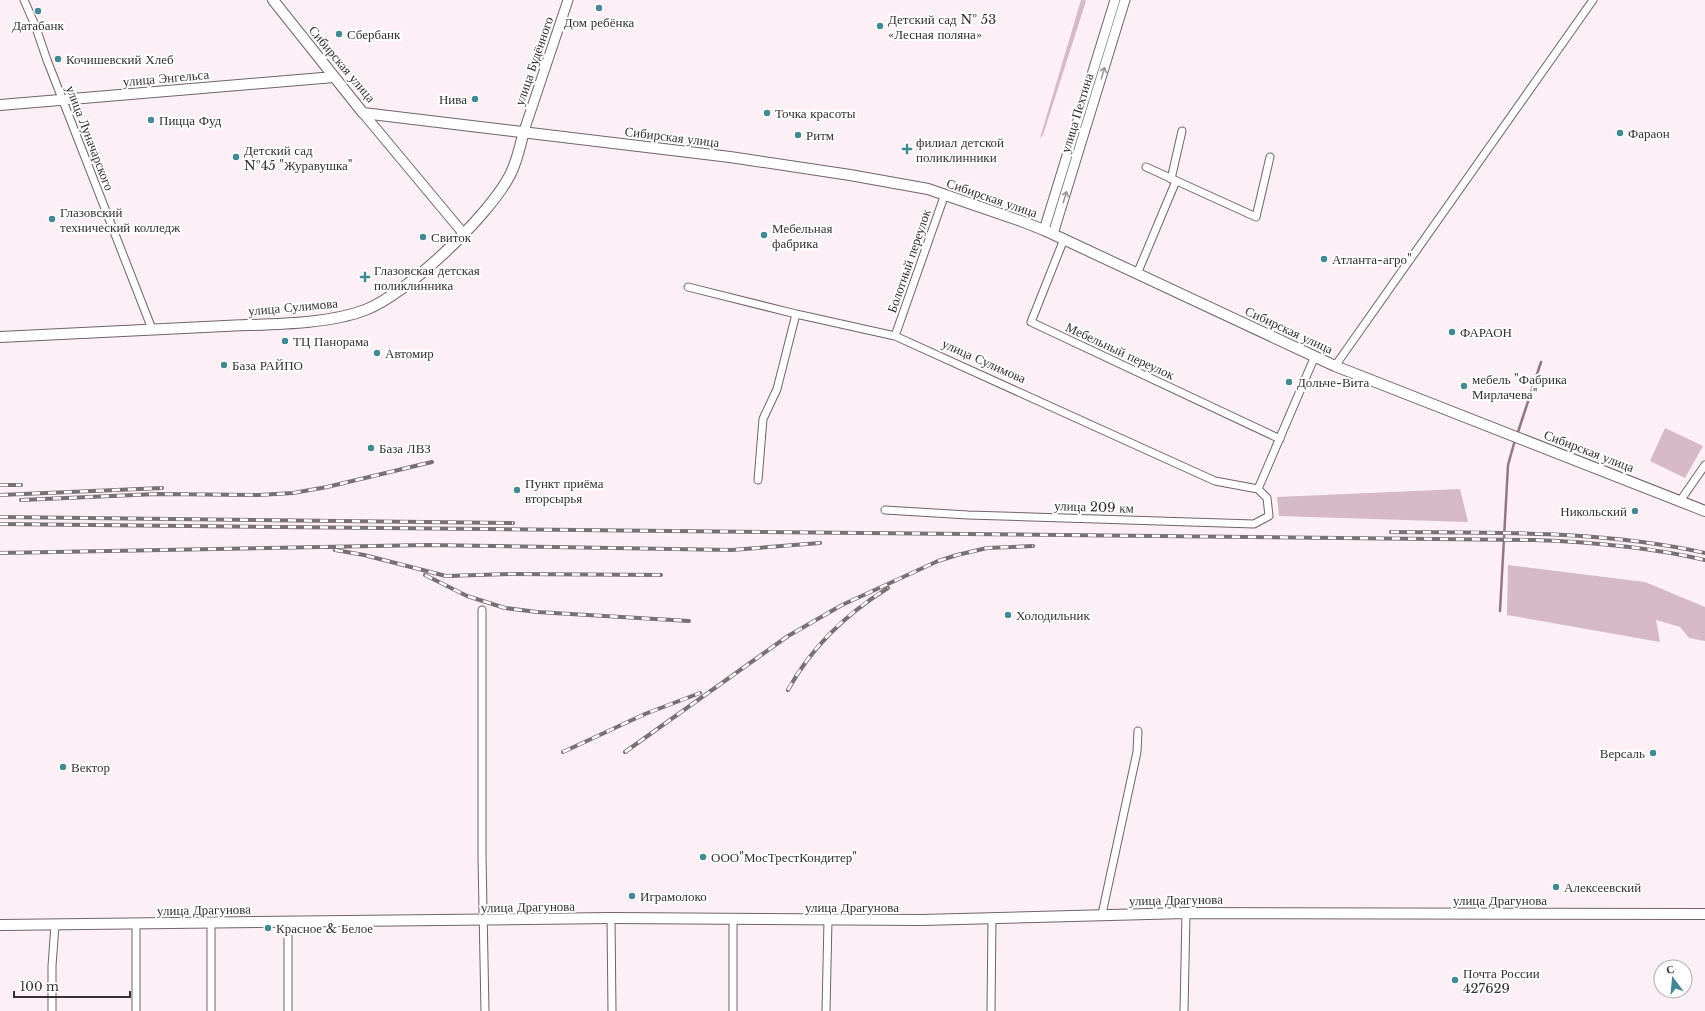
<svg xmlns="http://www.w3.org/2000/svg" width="1705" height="1011" viewBox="0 0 1705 1011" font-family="'Libre Baskerville',serif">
<rect width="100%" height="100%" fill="#fceff5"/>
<!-- green -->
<path fill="#d6b9c6" d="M 1081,0 L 1085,0 L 1086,1 L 1043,135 L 1040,138 Z
M 1665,428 L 1703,446 L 1685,478 L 1650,461 Z
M 1460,489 L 1468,522 L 1279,516 L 1277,497 Z
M 1508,565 L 1645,582 L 1705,607 L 1705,641 L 1689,638 L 1680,627 L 1656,620 L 1660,642 L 1507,615 Z"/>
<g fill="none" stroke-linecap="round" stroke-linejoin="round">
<!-- stream -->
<path stroke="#927684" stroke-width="2.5" d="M 1517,435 L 1541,362
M 1500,611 L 1508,465 L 1515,440"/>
<defs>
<path id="minor" d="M 24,0 L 35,25 L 47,60 L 152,329
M 1146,167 L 1256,217 L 1270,157
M 1171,179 L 1182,131
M 1064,239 L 1031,322 L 1280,439
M 1137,274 L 1176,181
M 688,287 L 796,314 L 895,336 L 1215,481 L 1258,489
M 895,336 L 945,194
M 1335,366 L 1593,0
M 758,480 L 763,419 L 777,389 L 796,314
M 1258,489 L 1315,356
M 1680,501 L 1705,465
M 885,510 L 968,515 L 1254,524 L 1269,516 L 1267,498 L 1258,489
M 482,610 L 482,857 L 485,1011
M 1102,914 L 1137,752 L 1138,731
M 611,918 L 612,1011
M 733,920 L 733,1011
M 136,924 L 136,1011
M 211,924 L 211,1011
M 52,1011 L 52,966 L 55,925
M 288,1011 L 288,922
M 826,1011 L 828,920
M 991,1011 L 992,918
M 1184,1011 L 1186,913"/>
<path id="tertiary" d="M 363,113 L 463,233
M 524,131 L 568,0
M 1044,230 L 1115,0
M 1053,234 L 1125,0"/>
<path id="secondary" d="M 273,0 L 363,113 L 730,157 L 850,175 L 928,189 L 1021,221 L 1044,230 L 1335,366 L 1705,511
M 0,105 L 334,77
M 0,337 C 75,333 150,329 225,326 C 266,324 326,325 365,310 C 408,293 489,216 510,175 C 517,162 520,146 524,131
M 0,925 L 611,918 L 921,920 L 1186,913 L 1705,914"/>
</defs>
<!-- minor casing -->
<use href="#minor" stroke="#6f6469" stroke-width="9"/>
<!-- tertiary casing -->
<use href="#tertiary" stroke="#6f6469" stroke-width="11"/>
<!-- secondary casing -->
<use href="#secondary" stroke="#6f6469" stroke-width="12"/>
<!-- minor -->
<use href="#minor" stroke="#fff" stroke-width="7"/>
<!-- tertiary -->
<use href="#tertiary" stroke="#fff" stroke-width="9"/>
<!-- secondary -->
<use href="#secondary" stroke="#fff" stroke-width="10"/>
<defs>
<path id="rail" d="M 0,485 L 21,485
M 0,495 L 162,488
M 21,500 L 157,494 L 259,495 L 293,493 L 327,487 L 432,462
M 0,517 L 513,523
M 0,524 L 1534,540 C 1591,542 1649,547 1705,560
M 1391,532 C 1496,533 1601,530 1705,553
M 335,550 L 364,555 L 446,576 L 512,574 L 661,575
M 0,553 L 427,545 L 732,550 L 820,543
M 425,575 L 467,596 L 505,608 L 537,612 L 689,621
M 788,690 C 812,646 846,614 888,588
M 563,752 L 645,714 L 700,693
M 625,752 L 788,636 L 842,605 L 938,561 L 957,555 L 987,548 L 1033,546"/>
</defs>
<!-- rail casing -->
<use href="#rail" stroke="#787074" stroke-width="4"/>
<!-- rail -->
<use href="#rail" stroke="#fff" stroke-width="2.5" stroke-dasharray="8" stroke-linecap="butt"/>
</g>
<!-- one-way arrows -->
<defs><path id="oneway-shaft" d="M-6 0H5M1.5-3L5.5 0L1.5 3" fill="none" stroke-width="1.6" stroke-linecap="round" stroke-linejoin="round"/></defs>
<g stroke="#9a9798">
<use href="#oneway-shaft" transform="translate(1103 73) rotate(-73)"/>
<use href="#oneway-shaft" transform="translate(1065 197) rotate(-73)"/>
</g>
<!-- markers -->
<g fill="#428992" stroke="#fff" stroke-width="1.5">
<circle cx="599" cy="8" r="4"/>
<circle cx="38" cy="11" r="4"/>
<circle cx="880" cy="26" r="4"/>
<circle cx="339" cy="34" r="4"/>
<circle cx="58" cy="59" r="4"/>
<circle cx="475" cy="99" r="4"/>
<circle cx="767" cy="113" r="4"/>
<circle cx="151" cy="120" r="4"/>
<circle cx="1620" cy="133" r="4"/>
<circle cx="798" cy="135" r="4"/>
<path d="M905 143h4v4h4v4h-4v4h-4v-4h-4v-4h4z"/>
<circle cx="236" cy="157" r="4"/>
<circle cx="52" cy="219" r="4"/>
<circle cx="764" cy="235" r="4"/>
<circle cx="423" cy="237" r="4"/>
<circle cx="1324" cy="259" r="4"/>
<path d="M363 271h4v4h4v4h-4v4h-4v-4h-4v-4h4z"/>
<circle cx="1452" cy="332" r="4"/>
<circle cx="285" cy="341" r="4"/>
<circle cx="377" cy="353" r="4"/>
<circle cx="224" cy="365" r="4"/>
<circle cx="1289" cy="382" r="4"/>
<circle cx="1464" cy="386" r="4"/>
<circle cx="371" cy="448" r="4"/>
<circle cx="517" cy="490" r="4"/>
<circle cx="1635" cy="511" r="4"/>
<circle cx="1008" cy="615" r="4"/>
<circle cx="1653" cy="753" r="4"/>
<circle cx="63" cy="767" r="4"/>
<circle cx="703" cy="857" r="4"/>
<circle cx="1556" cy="887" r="4"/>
<circle cx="632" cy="896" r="4"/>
<circle cx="268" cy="928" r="4"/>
<circle cx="1455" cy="980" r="4"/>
</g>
<g text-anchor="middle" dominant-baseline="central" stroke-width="4" stroke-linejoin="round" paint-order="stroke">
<!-- poi labels -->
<g font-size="13" fill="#342f31" stroke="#fff" text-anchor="start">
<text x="888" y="19">Детский сад № 53<tspan x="888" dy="15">«Лесная поляна»</tspan></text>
<text x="599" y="22" text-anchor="middle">Дом ребёнка</text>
<text x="38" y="25" text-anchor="middle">Датабанк</text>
<text x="347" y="34">Сбербанк</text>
<text x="66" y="59">Кочишевский Хлеб</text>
<text x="467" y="99" text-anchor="end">Нива</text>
<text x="775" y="113">Точка красоты</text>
<text x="159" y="120">Пицца Фуд</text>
<text x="1628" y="133">Фараон</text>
<text x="806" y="135">Ритм</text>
<text x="916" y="142">филиал детской<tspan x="916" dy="15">поликлинники</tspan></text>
<text x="244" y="150">Детский сад<tspan x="244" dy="15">№45 "Журавушка"</tspan></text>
<text x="60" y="212">Глазовский<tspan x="60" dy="15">технический колледж</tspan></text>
<text x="772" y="228">Мебельная<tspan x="772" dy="15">фабрика</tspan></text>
<text x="431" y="237">Свиток</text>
<text x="1332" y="259">Атланта-агро"</text>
<text x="374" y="270">Глазовская детская<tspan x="374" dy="15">поликлинника</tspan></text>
<text x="1460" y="332">ФАРАОН</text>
<text x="293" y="341">ТЦ Панорама</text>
<text x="385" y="353">Автомир</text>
<text x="232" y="365">База РАЙПО</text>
<text x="1472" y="379">мебель "Фабрика<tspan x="1472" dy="15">Мирлачева"</tspan></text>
<text x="1297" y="382">Дольче-Вита</text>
<text x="379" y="448">База ЛВЗ</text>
<text x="525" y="483">Пункт приёма<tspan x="525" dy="15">вторсырья</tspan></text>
<text x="1627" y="511" text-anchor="end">Никольский</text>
<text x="1016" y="615">Холодильник</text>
<text x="1645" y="753" text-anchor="end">Версаль</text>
<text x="71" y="767">Вектор</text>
<text x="711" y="857">ООО"МосТрестКондитер"</text>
<text x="1564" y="887">Алексеевский</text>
<text x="640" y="896">Играмолоко</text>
<text x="276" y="928">Красное &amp; Белое</text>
<text x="1463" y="973">Почта России<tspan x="1463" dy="15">427629</tspan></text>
</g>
<!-- street labels -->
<g font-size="13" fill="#342f31" stroke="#fff">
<text transform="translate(534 61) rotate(-71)">улица Будённого</text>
<text transform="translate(342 64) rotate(50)">Сибирская улица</text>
<text transform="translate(166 78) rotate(-5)">улица Энгельса</text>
<text transform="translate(1077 113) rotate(-73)">улица Пехтина</text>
<text transform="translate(672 137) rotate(7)">Сибирская улица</text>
<text transform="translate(90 138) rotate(69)">улица Луначарского</text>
<text transform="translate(992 198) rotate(19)">Сибирская улица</text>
<text transform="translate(909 261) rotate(-71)">Болотный переулок</text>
<text transform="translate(293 307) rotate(-5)">улица Сулимова</text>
<text transform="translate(1289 330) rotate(25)">Сибирская улица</text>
<text transform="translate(1120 351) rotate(25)">Мебельный переулок</text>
<text transform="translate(984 361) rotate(24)">улица Сулимова</text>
<text transform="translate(1589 451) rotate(21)">Сибирская улица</text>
<text transform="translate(1094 507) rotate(2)">улица 209 км</text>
<text transform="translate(1176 900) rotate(-1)">улица Драгунова</text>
<text x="1500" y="900">улица Драгунова</text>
<text transform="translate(528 907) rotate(-1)">улица Драгунова</text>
<text x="852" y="907">улица Драгунова</text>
<text transform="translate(204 910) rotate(-1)">улица Драгунова</text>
</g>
</g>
<!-- north arrow -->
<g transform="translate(1673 979) rotate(344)"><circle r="19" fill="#ffffff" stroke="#aeacad"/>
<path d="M0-3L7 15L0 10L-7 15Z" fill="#428992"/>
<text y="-6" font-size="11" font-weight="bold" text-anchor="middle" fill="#342f31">С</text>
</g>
<!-- scale -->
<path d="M14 991v6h116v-6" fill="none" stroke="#342f31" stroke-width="2"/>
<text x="20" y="991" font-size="12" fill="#342f31" stroke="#ffffff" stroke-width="3" paint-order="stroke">100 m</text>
</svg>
